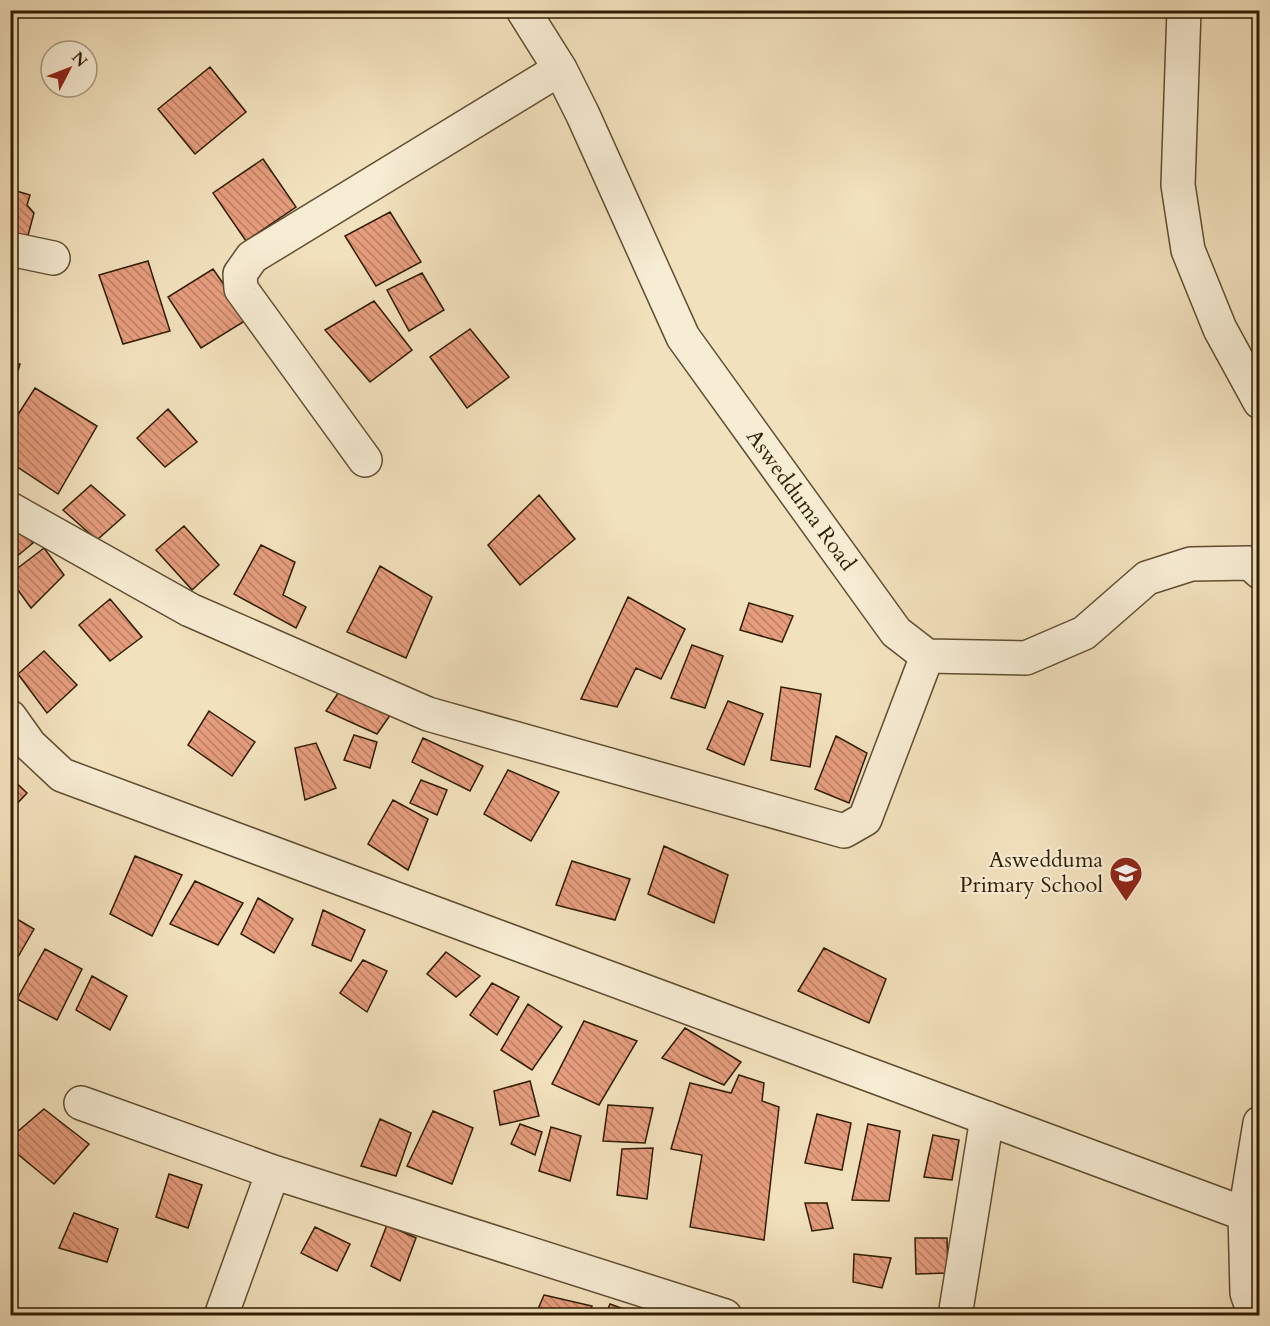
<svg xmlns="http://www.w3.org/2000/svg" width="1270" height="1326" viewBox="0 0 1270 1326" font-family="Cardo,serif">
<defs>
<pattern id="building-back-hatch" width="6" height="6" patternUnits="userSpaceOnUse" patternTransform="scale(1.5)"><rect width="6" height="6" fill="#e69d7e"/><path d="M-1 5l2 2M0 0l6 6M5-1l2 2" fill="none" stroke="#bb7f65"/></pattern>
</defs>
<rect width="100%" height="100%" fill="#f2e1bd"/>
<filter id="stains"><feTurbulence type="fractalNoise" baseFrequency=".00333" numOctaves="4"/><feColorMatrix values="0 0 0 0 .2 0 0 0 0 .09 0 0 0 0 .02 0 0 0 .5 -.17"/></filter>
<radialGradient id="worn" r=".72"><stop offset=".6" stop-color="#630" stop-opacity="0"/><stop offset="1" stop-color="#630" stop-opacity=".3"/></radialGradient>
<!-- building -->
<path fill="url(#building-back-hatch)" stroke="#311d01" stroke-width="1.5" d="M 210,67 L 246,112 L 195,154 L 158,109 Z
M 263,159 L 296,207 L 246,241 L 213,193 Z
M 10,189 L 30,195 L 27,205 L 34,213 L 26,243 L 10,239 Z
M 390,212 L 421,262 L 376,286 L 345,236 Z
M 148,261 L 170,331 L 123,344 L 99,275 Z
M 213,269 L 248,319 L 201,348 L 168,297 Z
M 422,273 L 444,310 L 409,331 L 387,290 Z
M 374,301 L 412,350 L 370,382 L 325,330 Z
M 470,329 L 509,377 L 467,408 L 430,357 Z
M 10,362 L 20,364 L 10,396 Z
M 35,388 L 97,426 L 58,494 L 10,462 L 10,427 Z
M 168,409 L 197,442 L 165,467 L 137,438 Z
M 91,485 L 125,515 L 97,540 L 63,510 Z
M 539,495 L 575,539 L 520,585 L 488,545 Z
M 17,525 L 33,543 L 10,562 L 10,531 Z
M 184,526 L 219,565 L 192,590 L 156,550 Z
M 261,545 L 295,562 L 283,595 L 306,607 L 296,628 L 234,594 Z
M 44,548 L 64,575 L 31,608 L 10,579 L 10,574 Z
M 380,566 L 432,597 L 406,658 L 347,632 Z
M 628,597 L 685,629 L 661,679 L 636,668 L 617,707 L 581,699 Z
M 110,599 L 142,637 L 110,661 L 79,625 Z
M 749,603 L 793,616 L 782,642 L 740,630 Z
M 692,645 L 723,656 L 705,708 L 671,698 Z
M 44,651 L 77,685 L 47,713 L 18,674 Z
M 781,687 L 821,694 L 810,767 L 771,760 Z
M 341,689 L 393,711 L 377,734 L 326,711 Z
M 728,701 L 763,714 L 744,765 L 707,749 Z
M 209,711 L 255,742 L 232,776 L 188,745 Z
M 354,735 L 377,742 L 370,768 L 344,760 Z
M 836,736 L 867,753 L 849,803 L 815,789 Z
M 423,738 L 483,766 L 470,791 L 412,762 Z
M 316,743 L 336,788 L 305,800 L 295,748 Z
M 508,770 L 559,792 L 531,841 L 484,814 Z
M 10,777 L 27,793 L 10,811 Z
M 421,780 L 447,790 L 437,815 L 410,803 Z
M 393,800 L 428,819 L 408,870 L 368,844 Z
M 664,846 L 728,875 L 714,923 L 648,894 Z
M 135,856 L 182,875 L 152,936 L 110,914 Z
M 572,861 L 630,879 L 615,920 L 556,905 Z
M 195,881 L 243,903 L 218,945 L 170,924 Z
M 258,898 L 293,919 L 274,953 L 241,934 Z
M 323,910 L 365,930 L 351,961 L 312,945 Z
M 10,915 L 34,929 L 11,969 L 10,969 Z
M 824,948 L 886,979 L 869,1023 L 798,991 Z
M 45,949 L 82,969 L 57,1020 L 17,999 Z
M 446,952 L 480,976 L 456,997 L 427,974 Z
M 363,960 L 387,971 L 367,1012 L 340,993 Z
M 92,976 L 127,996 L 110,1030 L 76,1010 Z
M 492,983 L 519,997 L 497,1035 L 470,1015 Z
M 528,1004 L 562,1027 L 532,1070 L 501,1050 Z
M 584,1021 L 637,1041 L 599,1105 L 552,1084 Z
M 685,1028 L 741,1062 L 724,1085 L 662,1058 Z
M 739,1075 L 764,1083 L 762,1101 L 779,1107 L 764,1240 L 690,1227 L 702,1155 L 671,1149 L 690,1083 L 731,1093 Z
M 530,1081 L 539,1116 L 500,1125 L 494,1091 Z
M 608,1105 L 653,1108 L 645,1143 L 603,1141 Z
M 44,1109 L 89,1144 L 54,1184 L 10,1148 L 10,1138 Z
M 433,1111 L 473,1128 L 452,1184 L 407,1166 Z
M 817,1114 L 851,1123 L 842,1170 L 805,1163 Z
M 380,1119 L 411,1133 L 396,1176 L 361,1166 Z
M 520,1124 L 542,1132 L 535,1155 L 511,1144 Z
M 868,1124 L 900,1131 L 889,1201 L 852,1200 Z
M 551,1127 L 581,1136 L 570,1181 L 539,1171 Z
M 933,1135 L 959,1140 L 952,1180 L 924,1177 Z
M 653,1148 L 647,1199 L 617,1195 L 622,1149 Z
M 169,1174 L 202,1185 L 188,1228 L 156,1217 Z
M 805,1203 L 827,1203 L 833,1228 L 812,1231 Z
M 74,1213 L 118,1229 L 107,1262 L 59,1248 Z
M 387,1225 L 416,1238 L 400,1281 L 371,1266 Z
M 315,1227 L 350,1244 L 337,1271 L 301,1253 Z
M 915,1238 L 947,1238 L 948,1273 L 916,1274 Z
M 854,1254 L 891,1258 L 882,1288 L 853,1282 Z
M 10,1286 L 18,1290 L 10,1302 Z
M 544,1295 L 592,1306 L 589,1316 L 535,1316 Z
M 610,1304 L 643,1316 L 605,1316 Z"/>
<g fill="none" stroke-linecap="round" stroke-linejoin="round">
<defs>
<path id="minor" d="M 523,10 L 560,69 L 583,115 L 683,337 L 896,632 L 927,656 L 1026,658 L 1084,633 L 1147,578 L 1191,564 L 1250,563 L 1260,572
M 1184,10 L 1178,185 L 1188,250 L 1220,329 L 1260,402
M 10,249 L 53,258
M 365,460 L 241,289 L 240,274 L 252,257 L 560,69
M 10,509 L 190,610 L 428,714 L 844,831 L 865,819 L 927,656
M 10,717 L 30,745 L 62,775 L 1245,1214
M 81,1103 L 273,1172 L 725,1316
M 221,1316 L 273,1172
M 955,1316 L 987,1118
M 1255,1316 L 1247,1293 L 1245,1214 L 1260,1123"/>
</defs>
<!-- minor casing -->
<use href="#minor" stroke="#614e30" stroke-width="36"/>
<!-- minor -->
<use href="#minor" stroke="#f7ecd4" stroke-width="33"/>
</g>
<!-- icons -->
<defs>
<symbol id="school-pin" viewBox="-11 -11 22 30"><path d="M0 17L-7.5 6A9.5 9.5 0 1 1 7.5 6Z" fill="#8f2418" stroke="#f7ecd4"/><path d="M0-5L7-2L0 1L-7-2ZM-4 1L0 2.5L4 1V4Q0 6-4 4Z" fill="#fff"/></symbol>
</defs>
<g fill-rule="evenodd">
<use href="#school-pin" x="1107" y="854" width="38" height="52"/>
</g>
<g text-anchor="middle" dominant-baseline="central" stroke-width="4.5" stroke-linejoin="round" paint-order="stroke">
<!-- street labels -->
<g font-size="22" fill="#311d01" stroke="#f7ecd4">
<text transform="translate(801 500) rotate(54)">Aswedduma Road</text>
</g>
<!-- poi labels -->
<g font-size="22" fill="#311d01" stroke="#f7ecd4" text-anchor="end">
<text x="1103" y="860">Aswedduma<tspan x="1103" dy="25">Primary School</tspan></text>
</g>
</g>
<!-- margin -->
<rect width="1270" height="1326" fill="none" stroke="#f2e1bd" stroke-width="36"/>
<rect x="12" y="12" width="1246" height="1302" fill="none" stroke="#311d01" stroke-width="3"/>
<rect x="18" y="18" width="1234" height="1290" fill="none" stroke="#311d01" stroke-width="1.5"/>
<!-- north arrow -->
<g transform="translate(69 69) rotate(48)"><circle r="28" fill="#f7ecd4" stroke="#a89980" stroke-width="1.5"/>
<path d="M0-4.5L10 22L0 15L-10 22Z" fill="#8f2418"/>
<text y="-9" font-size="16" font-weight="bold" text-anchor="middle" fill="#311d01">N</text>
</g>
<rect width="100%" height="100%" filter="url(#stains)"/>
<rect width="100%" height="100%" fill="url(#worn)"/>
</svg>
